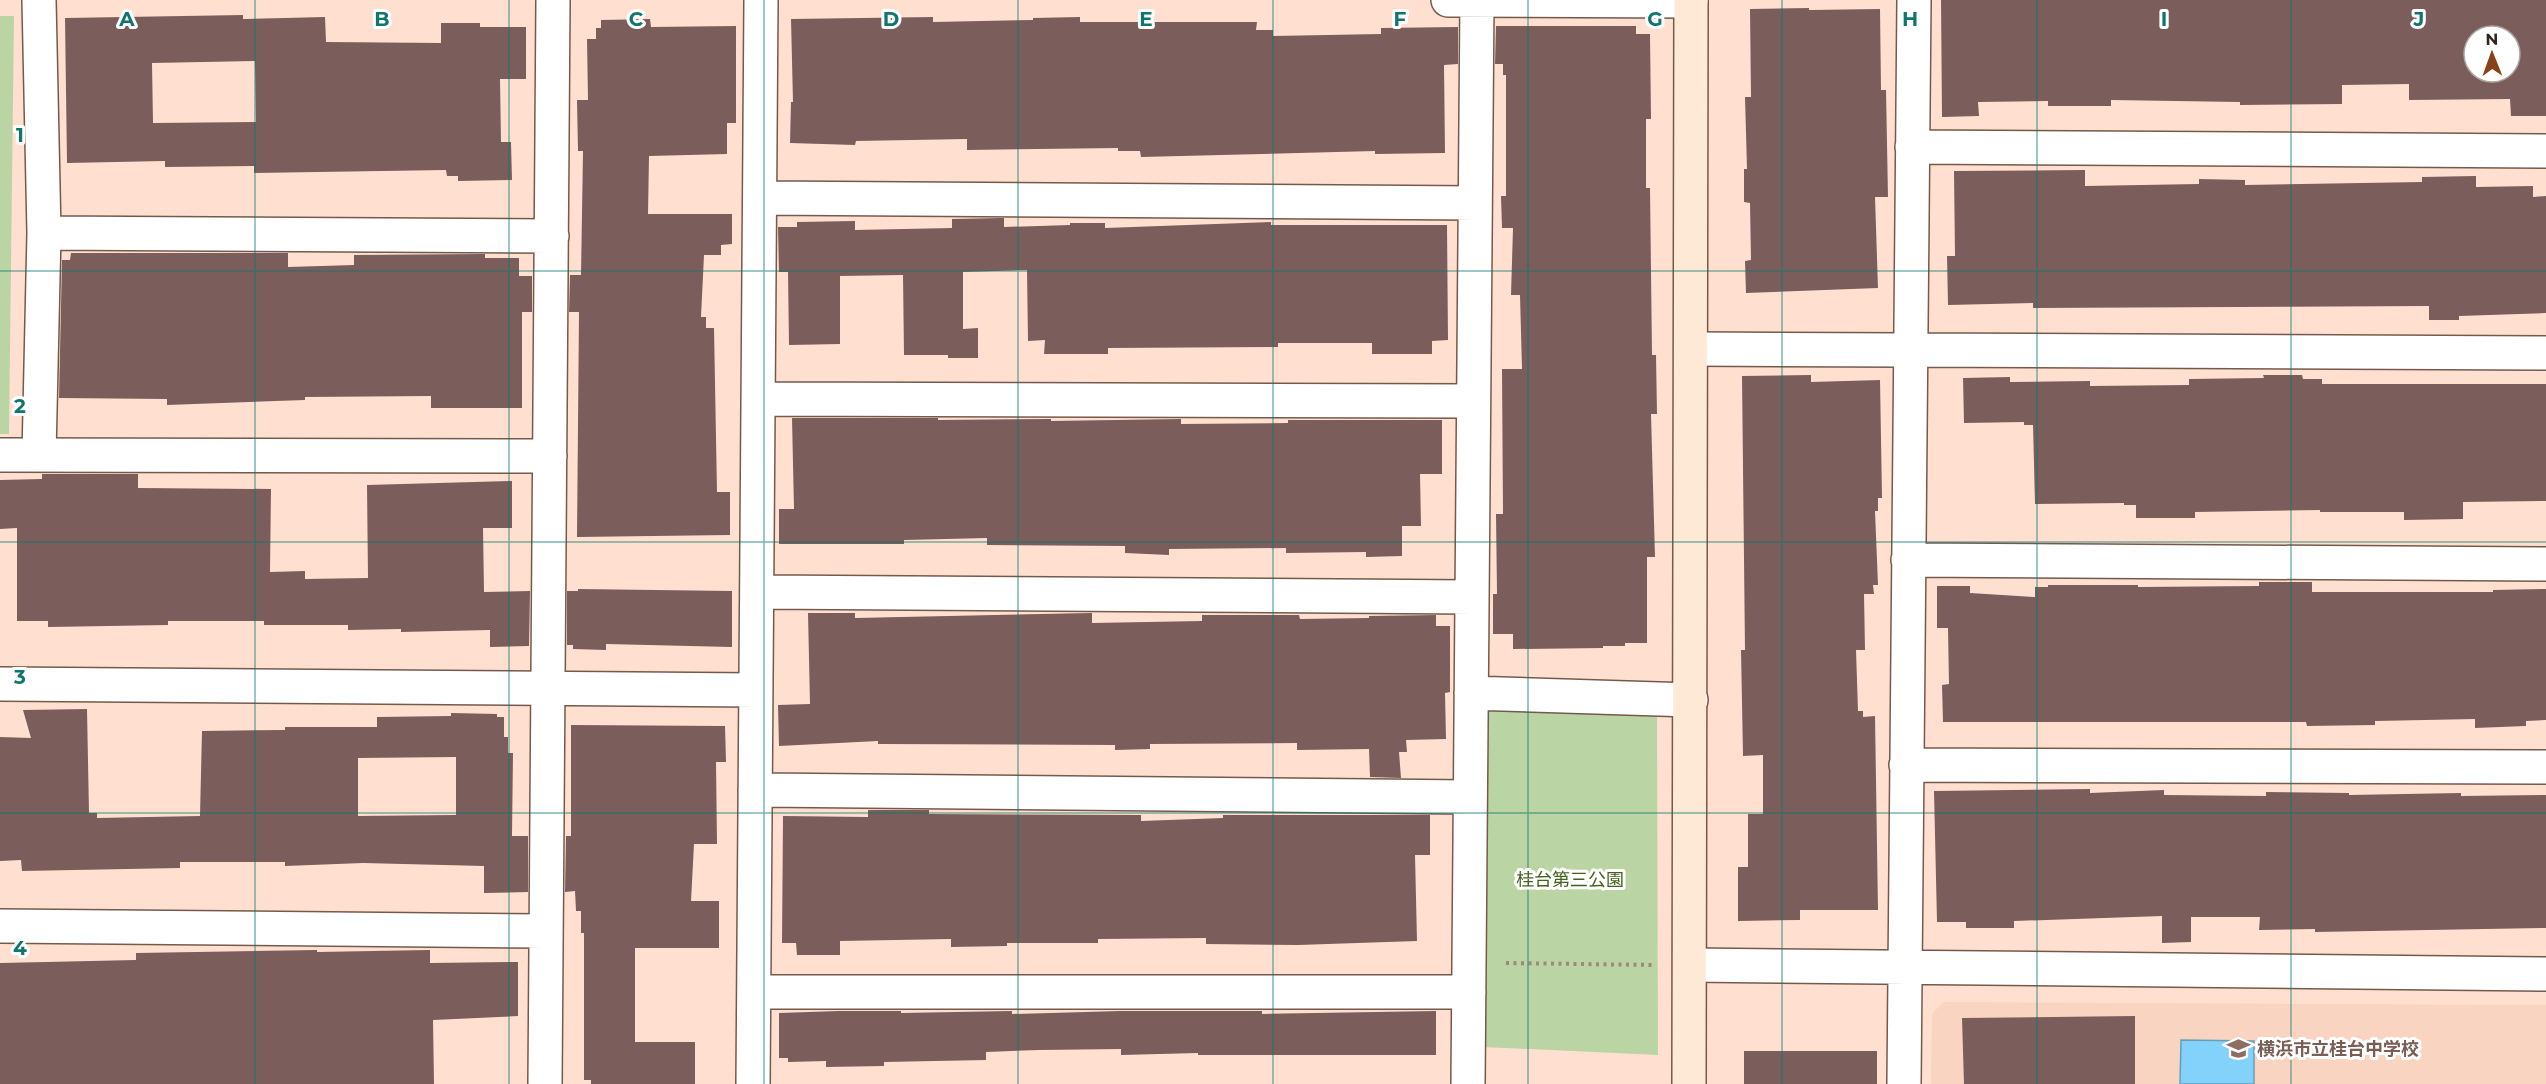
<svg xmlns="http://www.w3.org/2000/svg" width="2546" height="1084" viewBox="0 0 2546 1084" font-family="Montserrat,'Noto Sans JP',sans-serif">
<rect width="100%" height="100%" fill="#ffe0d0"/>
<!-- built -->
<path fill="#f9d4c0" d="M 1943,1002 L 2546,1005 L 2546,1084 L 1931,1084 L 1932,1014 Z"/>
<!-- green -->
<path fill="#bad4a4" d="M 0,16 L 14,16 L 9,434 L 0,434 Z
M 1482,706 L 1657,713 L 1658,1055 L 1483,1047 Z"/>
<!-- water -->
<path fill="#82d2fb" stroke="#699eb9" stroke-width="1.5" d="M 2181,1040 L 2254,1041 L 2254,1084 L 2180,1084 Z"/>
<!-- building -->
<path fill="#7b5d5b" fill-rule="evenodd" d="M 1941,0 L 2546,0 L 2546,116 L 2511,116 L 2510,99 L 2409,100 L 2409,84 L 2342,85 L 2342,104 L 2240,105 L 2240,102 L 2111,100 L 2111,106 L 2048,106 L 2048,101 L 1978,102 L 1979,116 L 1942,117 ZM 2474,36 L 2510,36 L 2510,72 L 2474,72 Z
M 1809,8 L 1809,10 L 1880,9 L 1881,90 L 1886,90 L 1888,197 L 1875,197 L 1878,288 L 1746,293 L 1745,261 L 1751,260 L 1750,203 L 1744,202 L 1744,169 L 1747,169 L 1745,97 L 1751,97 L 1750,9 Z
M 243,15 L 243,19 L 325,17 L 326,42 L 441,43 L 441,23 L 480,23 L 480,27 L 526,27 L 526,79 L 500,79 L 501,142 L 511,142 L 512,180 L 458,181 L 458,176 L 447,176 L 446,170 L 254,173 L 254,166 L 165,167 L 165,161 L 67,163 L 65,18 ZM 255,61 L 256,122 L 153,123 L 152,63 Z
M 933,17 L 933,22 L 1033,20 L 1033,18 L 1080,17 L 1080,22 L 1257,22 L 1256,30 L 1273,30 L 1273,36 L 1381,34 L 1381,28 L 1458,27 L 1458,64 L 1444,65 L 1445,153 L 1375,154 L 1375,151 L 1141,157 L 1140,151 L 1118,151 L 1118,148 L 967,150 L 967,139 L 856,141 L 855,145 L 790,143 L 791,102 L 793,102 L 791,19 Z
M 650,19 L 651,27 L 736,26 L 736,123 L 727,123 L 727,154 L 649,156 L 648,214 L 732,214 L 732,244 L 721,245 L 721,255 L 704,255 L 701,317 L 706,317 L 706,328 L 714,328 L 717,492 L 730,492 L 730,535 L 577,537 L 579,312 L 569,312 L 570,275 L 581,275 L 583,151 L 578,151 L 577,100 L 588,100 L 587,39 L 596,39 L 596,28 L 601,28 L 601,20 Z
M 1496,26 L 1636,26 L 1636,34 L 1650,34 L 1651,119 L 1646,119 L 1646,188 L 1650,188 L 1652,355 L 1656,355 L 1657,414 L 1651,414 L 1655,557 L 1647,557 L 1647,643 L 1625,643 L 1625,646 L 1603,646 L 1603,648 L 1513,649 L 1513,634 L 1493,634 L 1493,594 L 1497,594 L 1496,514 L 1503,514 L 1502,369 L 1522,369 L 1520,295 L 1511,295 L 1513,228 L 1502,228 L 1501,196 L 1506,196 L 1506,75 L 1503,75 L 1503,64 L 1495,64 Z
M 2085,170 L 2085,186 L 2199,184 L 2199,179 L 2245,180 L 2245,185 L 2422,182 L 2422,177 L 2476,176 L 2476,187 L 2533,186 L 2533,197 L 2546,196 L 2546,313 L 2459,316 L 2459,320 L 2429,320 L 2429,306 L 2033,308 L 2033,303 L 1948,305 L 1947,256 L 1955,256 L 1954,171 Z
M 1001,218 L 1004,218 L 1004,227 L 1070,225 L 1070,223 L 1105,223 L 1105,228 L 1271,222 L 1271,225 L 1447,225 L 1448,340 L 1432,341 L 1432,354 L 1372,354 L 1372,343 L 1278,343 L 1278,347 L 1108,348 L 1108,354 L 1044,354 L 1045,340 L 1028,341 L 1027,270 L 963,272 L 963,329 L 978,328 L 978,358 L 948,358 L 948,355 L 904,355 L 903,275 L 840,276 L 840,344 L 789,345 L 788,272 L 779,272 L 778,227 L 797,227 L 797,222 L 855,221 L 855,230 L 952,228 L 952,219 Z
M 71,253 L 288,253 L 288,267 L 354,265 L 354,255 L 485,254 L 485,258 L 519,258 L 519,276 L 532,276 L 532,312 L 522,312 L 522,408 L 431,408 L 431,396 L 305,397 L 305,400 L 167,405 L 167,399 L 59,398 L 62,260 L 70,260 Z
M 1811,375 L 1811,382 L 1880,380 L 1882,498 L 1878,498 L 1878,511 L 1875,511 L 1878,585 L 1873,585 L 1874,594 L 1864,594 L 1865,650 L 1856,650 L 1858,711 L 1863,711 L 1863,717 L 1875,716 L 1878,910 L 1800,910 L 1800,920 L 1738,921 L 1738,867 L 1748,867 L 1748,814 L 1763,814 L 1763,755 L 1743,756 L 1741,650 L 1745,650 L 1742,376 Z
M 2263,375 L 2302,375 L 2303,379 L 2322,379 L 2322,384 L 2546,384 L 2546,501 L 2463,502 L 2463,519 L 2404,520 L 2404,512 L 2320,512 L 2320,510 L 2195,512 L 2195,518 L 2136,518 L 2136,505 L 2124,505 L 2124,503 L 2035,504 L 2033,425 L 2024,425 L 2024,422 L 1964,423 L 1963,378 L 2010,377 L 2010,382 L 2090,381 L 2090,386 L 2189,385 L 2189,379 L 2264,378 Z
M 792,418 L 938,418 L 938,420 L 1051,419 L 1051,421 L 1181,419 L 1181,424 L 1288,423 L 1288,420 L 1442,420 L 1442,474 L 1420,474 L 1421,526 L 1402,526 L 1402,556 L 1366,557 L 1366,552 L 1286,553 L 1286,548 L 1169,549 L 1169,555 L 1125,553 L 1125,546 L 987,545 L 987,538 L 904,540 L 904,544 L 779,544 L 779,509 L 794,509 Z
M 42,474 L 138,474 L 138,488 L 271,489 L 270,572 L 305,571 L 305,579 L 368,578 L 367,485 L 512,481 L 512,528 L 483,528 L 484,592 L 530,591 L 529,646 L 490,647 L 490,630 L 401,632 L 401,629 L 348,630 L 348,625 L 264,625 L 264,621 L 168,621 L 168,625 L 48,627 L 48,621 L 17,621 L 17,528 L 0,529 L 0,480 L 42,479 Z
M 2259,582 L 2312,582 L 2312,592 L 2493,592 L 2493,590 L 2546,589 L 2546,720 L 2526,721 L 2526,726 L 2475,728 L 2475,719 L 2375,721 L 2375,725 L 2307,726 L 2306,722 L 1943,722 L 1942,685 L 1949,684 L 1948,628 L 1937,628 L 1937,586 L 1970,586 L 1970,593 L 2035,597 L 2035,587 L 2048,587 L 2048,585 L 2138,585 L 2138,587 L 2259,586 Z
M 578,589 L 732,591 L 732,647 L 606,644 L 606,650 L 573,649 L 573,645 L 567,645 L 567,591 L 578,591 Z
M 808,613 L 855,613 L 855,618 L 1092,613 L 1092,623 L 1202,621 L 1202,615 L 1299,615 L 1300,619 L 1369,618 L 1369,616 L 1436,615 L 1436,626 L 1450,626 L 1450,692 L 1445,693 L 1446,739 L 1406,740 L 1407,752 L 1399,752 L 1401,778 L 1370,777 L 1369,749 L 1297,750 L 1297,743 L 1150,744 L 1150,749 L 1115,750 L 1115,745 L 878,744 L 878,741 L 779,746 L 778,705 L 810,704 Z
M 87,709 L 89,813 L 97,813 L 97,818 L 200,816 L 202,731 L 285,730 L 285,727 L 377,727 L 377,717 L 451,716 L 451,713 L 497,714 L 497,717 L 504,717 L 504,737 L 508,737 L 508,753 L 513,753 L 512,836 L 528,836 L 528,892 L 484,893 L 484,866 L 363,863 L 285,866 L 285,862 L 180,862 L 180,868 L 22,871 L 21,860 L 0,861 L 0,737 L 31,738 L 23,710 ZM 456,757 L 456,815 L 358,816 L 358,758 Z
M 571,725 L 725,726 L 726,762 L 716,762 L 717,844 L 694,844 L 691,901 L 719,901 L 719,948 L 635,948 L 635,1042 L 695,1042 L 695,1084 L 591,1084 L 591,1080 L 584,1080 L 584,933 L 581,933 L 581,911 L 576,911 L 575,891 L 565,892 L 566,836 L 571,836 Z
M 2090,789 L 2090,793 L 2164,790 L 2164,795 L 2266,796 L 2266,792 L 2349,793 L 2349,795 L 2461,793 L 2461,796 L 2546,795 L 2546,928 L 2315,932 L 2315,929 L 2259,930 L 2260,917 L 2191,917 L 2191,942 L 2162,943 L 2162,916 L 2014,921 L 2014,928 L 1966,928 L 1966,922 L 1937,922 L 1934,791 Z
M 868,810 L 929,810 L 929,814 L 1141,815 L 1141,821 L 1223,818 L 1223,815 L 1430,815 L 1430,855 L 1415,855 L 1417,941 L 1298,945 L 1206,944 L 1206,938 L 1098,939 L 1098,943 L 1007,943 L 1007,946 L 951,947 L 951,939 L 840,941 L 840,955 L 797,955 L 796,943 L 782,943 L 783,816 L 868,817 Z
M 317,950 L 317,952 L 430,950 L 430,963 L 518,962 L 518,1016 L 433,1020 L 434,1084 L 0,1084 L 0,963 L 136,960 L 136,953 Z
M 839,1011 L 901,1011 L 901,1013 L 1012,1011 L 1012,1014 L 1120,1011 L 1262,1011 L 1262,1014 L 1436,1011 L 1436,1055 L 1198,1055 L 1198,1053 L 1121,1055 L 1121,1049 L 1039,1050 L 986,1052 L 986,1060 L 884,1062 L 884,1066 L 826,1067 L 826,1061 L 788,1062 L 788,1058 L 779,1058 L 779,1013 Z
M 2135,1016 L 2135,1084 L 1964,1084 L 1962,1018 Z
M 1744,1051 L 1877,1051 L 1877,1084 L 1744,1084 Z"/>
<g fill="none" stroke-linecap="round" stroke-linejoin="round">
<defs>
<path id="street" d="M 39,0 L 44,233 L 39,455
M 1448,0 L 1691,1
M 1912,147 L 2546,151
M 760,198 L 1475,203
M 44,233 L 552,236
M 1692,349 L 2546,353
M 758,399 L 1473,401
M 0,455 L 550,456
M 1908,560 L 2546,564
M 757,592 L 1472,597
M 0,684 L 756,690
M 1471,693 L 1691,700
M 1906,765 L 2546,767
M 755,790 L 1470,797
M 0,926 L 546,931
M 1690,965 L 2546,974
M 754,992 L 1469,992
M 545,1084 L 553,0
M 753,1084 L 761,0
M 1468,1084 L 1477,0
M 1904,1084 L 1914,0"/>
<path id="secondary" d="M 1689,1084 L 1691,0"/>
</defs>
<!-- street casing -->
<use href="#street" stroke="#745a4c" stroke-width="36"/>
<!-- secondary casing -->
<use href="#secondary" stroke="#745a4c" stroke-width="36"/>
<!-- path -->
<path stroke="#9e887d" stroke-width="4" stroke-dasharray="3 4.5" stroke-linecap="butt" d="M 1506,963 L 1654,965"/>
<!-- street -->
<use href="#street" stroke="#fff" stroke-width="33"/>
<!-- secondary -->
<use href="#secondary" stroke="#fee9d6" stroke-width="33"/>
</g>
<!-- grid -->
<path fill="none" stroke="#0f766e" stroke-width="1.5" stroke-opacity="0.55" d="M 255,0 L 255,1084M 509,0 L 509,1084M 764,0 L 764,1084M 1018,0 L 1018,1084M 1273,0 L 1273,1084M 1528,0 L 1528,1084M 1782,0 L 1782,1084M 2037,0 L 2037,1084M 2291,0 L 2291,1084M 0,271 L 2546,271M 0,542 L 2546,542M 0,813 L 2546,813"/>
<!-- icons -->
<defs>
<symbol id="school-bare" viewBox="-9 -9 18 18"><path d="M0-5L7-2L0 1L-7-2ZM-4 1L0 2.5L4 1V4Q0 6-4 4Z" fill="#8d6e63" stroke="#fff" stroke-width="2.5" paint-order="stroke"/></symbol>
</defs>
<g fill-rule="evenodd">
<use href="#school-bare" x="2222" y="1032" width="33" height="33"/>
</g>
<g text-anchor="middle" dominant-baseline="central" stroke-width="6" stroke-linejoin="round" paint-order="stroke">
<!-- park labels -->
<g font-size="18" fill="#43621e" stroke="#fff">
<text x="1570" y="880">桂台第三公園</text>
</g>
<!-- education labels -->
<g font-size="18" font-weight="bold" fill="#785e54" stroke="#fff" text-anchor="start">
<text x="2257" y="1049">横浜市立桂台中学校</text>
</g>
</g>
<g font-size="20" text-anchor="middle" font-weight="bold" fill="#0f766e" stroke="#fff" stroke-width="6" stroke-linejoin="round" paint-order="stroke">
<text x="127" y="26">A</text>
<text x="382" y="26">B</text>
<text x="636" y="26">C</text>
<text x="891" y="26">D</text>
<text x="1146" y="26">E</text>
<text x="1400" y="26">F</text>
<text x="1655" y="26">G</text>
<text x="1910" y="26">H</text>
<text x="2164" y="26">I</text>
<text x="2419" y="26">J</text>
<text x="20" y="142">1</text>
<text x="20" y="413">2</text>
<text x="20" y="684">3</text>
<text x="20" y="955">4</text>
</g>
<!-- north arrow -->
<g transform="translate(2492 54) rotate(359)"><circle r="28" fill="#ffffff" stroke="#aca7a5" stroke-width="1.5"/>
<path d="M0-4.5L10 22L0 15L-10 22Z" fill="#874218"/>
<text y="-9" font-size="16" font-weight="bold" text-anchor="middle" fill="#2f241e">N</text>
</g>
</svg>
